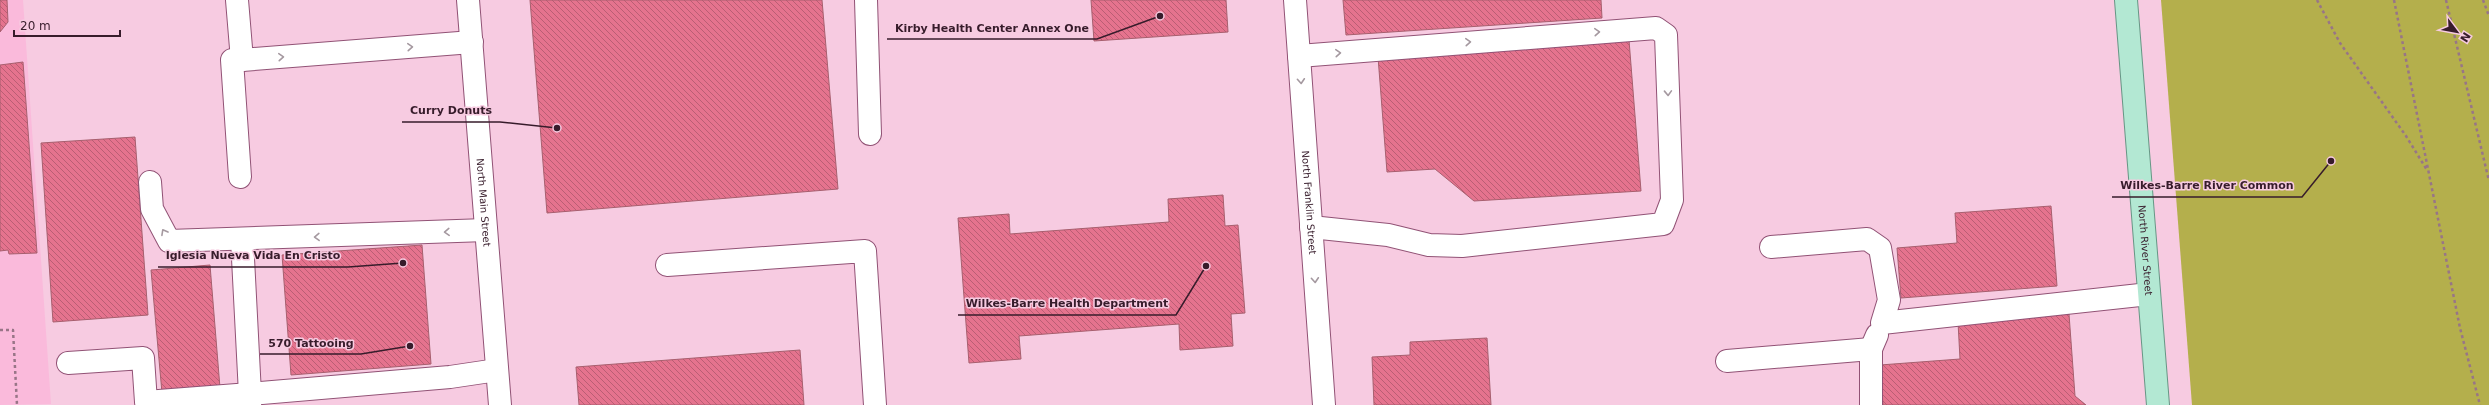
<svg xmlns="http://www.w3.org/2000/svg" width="2489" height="405" viewBox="0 0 2489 405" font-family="'DejaVu Sans',sans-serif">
<defs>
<pattern id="building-back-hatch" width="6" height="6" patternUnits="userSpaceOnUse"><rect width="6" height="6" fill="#e5738e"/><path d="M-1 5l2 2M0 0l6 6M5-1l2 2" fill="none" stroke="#ba5e74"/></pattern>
</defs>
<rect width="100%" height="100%" fill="#f7cbe1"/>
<!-- built -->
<path fill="#fabadb" d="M 0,0 L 23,0 L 51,404 L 0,405 Z"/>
<!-- park -->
<path fill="#b4af4c" d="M 2161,0 L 2489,0 L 2489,405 L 2192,405 Z"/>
<!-- building -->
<path fill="url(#building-back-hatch)" stroke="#a75f6e" d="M 0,0 L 7,0 L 8,22 L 0,32 Z
M 530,0 L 822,0 L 838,189 L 547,213 Z
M 1091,0 L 1226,0 L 1228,32 L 1094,41 Z
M 1343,0 L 1601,0 L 1602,18 L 1346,35 Z
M 1629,40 L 1641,191 L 1474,201 L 1435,169 L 1387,172 L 1378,57 Z
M 23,62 L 37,253 L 9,254 L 8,250 L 0,251 L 0,65 Z
M 135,137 L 148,315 L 53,322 L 41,143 Z
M 1223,195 L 1225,226 L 1238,225 L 1245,313 L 1231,314 L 1233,346 L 1180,350 L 1179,324 L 1019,336 L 1021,359 L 969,363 L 958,218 L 1009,214 L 1010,234 L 1169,222 L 1168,199 Z
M 2051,206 L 2057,286 L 1901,298 L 1897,248 L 1957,243 L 1955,213 Z
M 422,245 L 431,364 L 291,375 L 282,255 Z
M 210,265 L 220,388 L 162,393 L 151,270 Z
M 2069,314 L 2075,396 L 2086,405 L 1883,405 L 1880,365 L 1960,359 L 1958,322 Z
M 1487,338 L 1491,405 L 1374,405 L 1372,357 L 1410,355 L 1410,342 Z
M 800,350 L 804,405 L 579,405 L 576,367 Z"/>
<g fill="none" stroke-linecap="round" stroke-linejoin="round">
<defs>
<g id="minor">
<path d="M 237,0 L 242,60 L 232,60 L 240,177"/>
<path id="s1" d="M 468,0 L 500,405"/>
<path d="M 866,0 L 870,134"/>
<path id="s2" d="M 1295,0 L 1324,405"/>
<path d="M 1299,56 L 1656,28 L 1666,35 L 1672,200 L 1663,224 L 1462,246 L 1429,245 L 1388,235 L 1311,227"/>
<path d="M 242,60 L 472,42"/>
<path d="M 150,182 L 152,209 L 169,241 L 486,230"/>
<path d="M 242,239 L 250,394 L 450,377 L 497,370"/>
<path d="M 1771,247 L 1867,239 L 1880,248 L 1889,300 L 1882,323 L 2149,294"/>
<path d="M 667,265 L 865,251 L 875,405"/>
<path d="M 1727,361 L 1871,349"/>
<path d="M 68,363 L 143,358 L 146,402 L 250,394 L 250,405"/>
<path d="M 1871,405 L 1871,349 L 1877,335"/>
</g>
<g id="major">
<path id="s3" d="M 2126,0 L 2158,405"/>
</g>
</defs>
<!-- minor casing -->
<use href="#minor" stroke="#915275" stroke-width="24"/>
<!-- major casing -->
<use href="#major" stroke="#679685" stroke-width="24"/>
<!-- path -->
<path stroke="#987587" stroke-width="2.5" stroke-dasharray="3 3" stroke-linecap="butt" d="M 2317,0 L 2340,43 L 2406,136 L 2427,170
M 2394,0 L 2460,328 L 2480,405
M 2446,0 L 2489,181
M 2483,0 L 2489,16
M 0,330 L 13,330 L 17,405"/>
<!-- minor -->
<use href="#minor" stroke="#fff" stroke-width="22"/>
<!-- major -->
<use href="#major" stroke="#b3e8d3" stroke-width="22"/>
</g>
<!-- one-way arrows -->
<defs><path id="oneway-chevron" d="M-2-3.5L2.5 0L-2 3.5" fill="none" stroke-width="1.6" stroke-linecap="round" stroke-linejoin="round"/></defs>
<g stroke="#a599a0">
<use href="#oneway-chevron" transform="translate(1597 32) rotate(-4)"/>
<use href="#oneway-chevron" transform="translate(1468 42) rotate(-4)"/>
<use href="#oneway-chevron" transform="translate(410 47) rotate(-4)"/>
<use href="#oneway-chevron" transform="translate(1338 53) rotate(-4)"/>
<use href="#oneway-chevron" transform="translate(281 57) rotate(-4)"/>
<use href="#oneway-chevron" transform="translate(1301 81) rotate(86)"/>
<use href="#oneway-chevron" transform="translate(1668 93) rotate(88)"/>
<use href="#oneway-chevron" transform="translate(164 232) rotate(-119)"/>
<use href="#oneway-chevron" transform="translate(447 232) rotate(177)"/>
<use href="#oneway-chevron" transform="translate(317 237) rotate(178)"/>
<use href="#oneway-chevron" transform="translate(1315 280) rotate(86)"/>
</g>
<g text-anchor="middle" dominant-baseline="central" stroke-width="3" stroke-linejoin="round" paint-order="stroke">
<!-- street labels -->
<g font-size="10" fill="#371c2b" stroke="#f7cbe1">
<text stroke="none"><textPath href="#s1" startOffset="203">North Main Street</textPath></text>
<text stroke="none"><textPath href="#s2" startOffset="203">North Franklin Street</textPath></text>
<text stroke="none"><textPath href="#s3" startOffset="251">North River Street</textPath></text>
</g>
</g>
<!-- callouts -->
<path fill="none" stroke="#371c2b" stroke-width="1.5" d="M1160 16L1097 39H887M557 128L500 122H402M2331 161L2302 197H2112M403 263L348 267H158M1206 266L1176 315H958M410 346L361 354H260"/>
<g fill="#371c2b" stroke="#f7cbe1" stroke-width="1.5">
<circle cx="1160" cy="16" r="4"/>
<circle cx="557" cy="128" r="4"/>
<circle cx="2331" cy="161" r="4"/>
<circle cx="403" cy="263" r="4"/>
<circle cx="1206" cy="266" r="4"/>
<circle cx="410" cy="346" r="4"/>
</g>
<g font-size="11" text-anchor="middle" font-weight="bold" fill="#371c2b" stroke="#f7cbe1" stroke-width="3" stroke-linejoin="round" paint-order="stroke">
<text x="992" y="32">Kirby Health Center Annex One</text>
<text x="451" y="114">Curry Donuts</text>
<text x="2207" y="189">Wilkes-Barre River Common</text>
<text x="253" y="259">Iglesia Nueva Vida En Cristo</text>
<text x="1067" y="307">Wilkes-Barre Health Department</text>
<text x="311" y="347">570 Tattooing</text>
</g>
<!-- north arrow -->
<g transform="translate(2457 32) rotate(122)" stroke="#f7cbe1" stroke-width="3" paint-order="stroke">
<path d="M0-3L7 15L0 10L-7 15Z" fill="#371c2b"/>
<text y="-6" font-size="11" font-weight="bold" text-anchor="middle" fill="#371c2b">N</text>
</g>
<!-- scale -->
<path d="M14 30v6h106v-6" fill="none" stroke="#371c2b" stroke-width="2"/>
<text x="20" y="30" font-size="12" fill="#371c2b" stroke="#f7cbe1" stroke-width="3" paint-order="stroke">20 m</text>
</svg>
